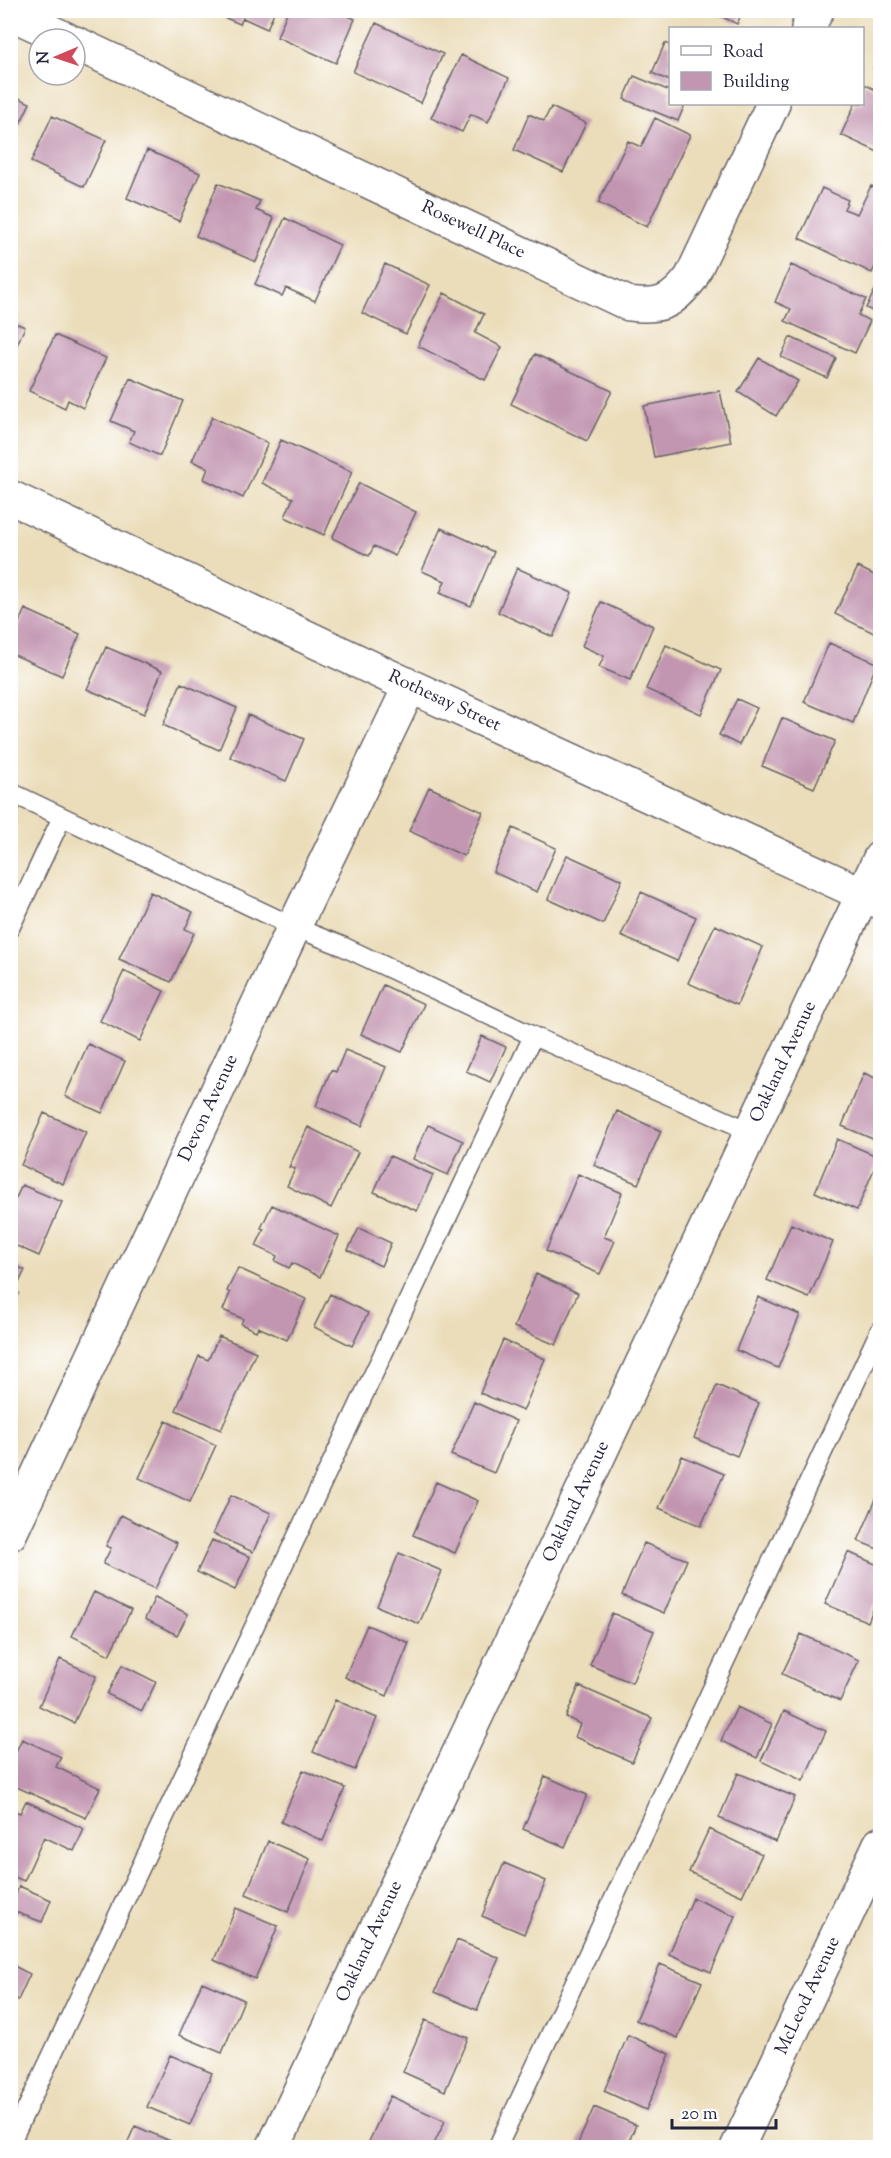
<svg xmlns="http://www.w3.org/2000/svg" width="891" height="2158" viewBox="0 0 891 2158" font-family="'Sorts Mill Goudy',serif">
<rect width="100%" height="100%" fill="#fff"/>
<filter id="ink" filterUnits="userSpaceOnUse"><feTurbulence type="fractalNoise" baseFrequency=".0167" numOctaves="2"/><feDisplacementMap in="SourceGraphic" scale="12" xChannelSelector="R" yChannelSelector="G"/><feConvolveMatrix kernelMatrix="1 2 1 2 8 2 1 2 1" color-interpolation-filters="sRGB"/></filter>
<filter id="wash" filterUnits="userSpaceOnUse"><feTurbulence type="fractalNoise" baseFrequency=".008" numOctaves="4" result="noise"/><feDisplacementMap in="SourceGraphic" scale="24" xChannelSelector="R" yChannelSelector="G"/><feGaussianBlur stdDeviation="1.35" result="paint"/><feColorMatrix in="noise" values="0 0 0 0 0 0 0 0 0 0 0 0 0 0 0 0 0 1.4 0 .05"/><feComposite in="paint" operator="in"/></filter>
<g filter="url(#wash)">
<rect width="100%" height="100%" fill="#ebddba"/>
<g id="blocks">
<!-- building -->
<path fill="#c296b1" d="M 217,10 L 275,10 L 267,29 L 243,18 L 240,24 L 216,14 Z
M 288,10 L 335,10 L 355,19 L 336,63 L 277,37 Z
M 708,10 L 743,10 L 737,24 Z
M 376,23 L 443,54 L 421,103 L 353,72 Z
M 665,43 L 670,45 L 670,81 L 652,73 Z
M 880,51 L 880,72 L 873,69 Z
M 461,55 L 509,78 L 488,122 L 471,114 L 462,132 L 431,118 Z
M 634,76 L 670,91 L 670,104 L 685,104 L 678,121 L 624,99 Z
M 864,84 L 880,92 L 880,153 L 841,135 L 855,104 L 862,104 Z
M 10,94 L 30,103 L 10,145 Z
M 551,107 L 586,123 L 563,172 L 514,150 L 529,114 L 544,121 Z
M 52,116 L 106,140 L 84,187 L 31,162 Z
M 655,118 L 690,135 L 647,227 L 598,203 L 628,141 L 641,147 Z
M 147,150 L 200,173 L 179,221 L 127,198 Z
M 218,183 L 260,201 L 256,210 L 274,218 L 256,262 L 196,236 Z
M 871,186 L 880,190 L 880,255 L 872,273 L 799,238 L 822,188 L 848,200 L 844,209 L 857,214 Z
M 285,218 L 340,245 L 315,301 L 286,288 L 282,296 L 255,284 Z
M 385,264 L 430,285 L 406,334 L 362,313 Z
M 791,265 L 866,299 L 858,315 L 870,321 L 855,353 L 785,321 L 791,309 L 775,302 Z
M 879,282 L 880,283 L 880,315 L 866,308 Z
M 444,293 L 484,314 L 475,333 L 502,347 L 485,380 L 418,346 Z
M 10,321 L 25,327 L 10,360 Z
M 55,335 L 106,358 L 83,408 L 68,400 L 65,408 L 29,391 Z
M 790,337 L 836,358 L 827,378 L 781,357 Z
M 535,354 L 612,391 L 587,441 L 511,404 Z
M 759,358 L 798,381 L 776,416 L 738,392 Z
M 130,378 L 183,401 L 160,456 L 129,442 L 134,431 L 111,421 Z
M 720,391 L 731,442 L 654,457 L 644,406 Z
M 212,417 L 268,443 L 243,498 L 204,479 L 208,468 L 192,461 Z
M 281,440 L 352,472 L 324,535 L 285,517 L 293,498 L 262,483 Z
M 359,483 L 416,512 L 395,556 L 374,546 L 369,556 L 332,538 Z
M 441,528 L 494,552 L 471,606 L 440,593 L 445,581 L 422,571 Z
M 858,567 L 880,578 L 880,636 L 835,614 Z
M 517,568 L 572,593 L 553,637 L 498,612 Z
M 601,602 L 653,626 L 630,680 L 599,667 L 604,656 L 582,646 Z
M 25,609 L 80,634 L 62,676 L 10,653 L 10,642 Z
M 829,643 L 877,663 L 853,723 L 804,702 Z
M 666,645 L 721,670 L 701,714 L 646,689 Z
M 106,647 L 162,671 L 144,714 L 87,689 Z
M 181,683 L 237,708 L 219,750 L 163,725 Z
M 737,699 L 757,708 L 739,745 L 719,735 Z
M 248,715 L 304,739 L 286,781 L 230,757 Z
M 782,718 L 835,741 L 814,788 L 762,766 Z
M 429,787 L 483,812 L 464,856 L 409,831 Z
M 513,828 L 556,848 L 537,892 L 493,872 Z
M 567,855 L 622,880 L 603,924 L 548,899 Z
M 150,892 L 193,912 L 185,929 L 194,933 L 171,982 L 119,959 Z
M 641,892 L 696,917 L 677,961 L 621,936 Z
M 715,925 L 763,947 L 737,1005 L 688,983 Z
M 124,971 L 164,991 L 140,1041 L 100,1021 Z
M 383,985 L 424,1004 L 402,1052 L 361,1034 Z
M 482,1036 L 506,1047 L 490,1082 L 466,1071 Z
M 88,1044 L 125,1061 L 102,1113 L 65,1096 Z
M 345,1050 L 386,1067 L 362,1126 L 316,1106 L 331,1070 L 336,1072 Z
M 864,1073 L 880,1080 L 880,1142 L 842,1126 Z
M 617,1111 L 661,1131 L 638,1184 L 594,1165 Z
M 44,1113 L 86,1132 L 63,1184 L 21,1165 Z
M 428,1125 L 463,1141 L 448,1175 L 413,1159 Z
M 308,1127 L 358,1152 L 331,1208 L 287,1186 L 295,1169 L 289,1167 Z
M 837,1139 L 879,1157 L 857,1210 L 815,1192 Z
M 390,1156 L 433,1175 L 417,1211 L 374,1192 Z
M 578,1174 L 622,1193 L 604,1237 L 615,1241 L 600,1274 L 546,1251 Z
M 22,1185 L 62,1202 L 39,1256 L 10,1243 L 10,1211 Z
M 272,1205 L 339,1236 L 320,1277 L 292,1263 L 289,1268 L 275,1261 L 277,1256 L 256,1246 L 264,1229 L 261,1228 Z
M 791,1224 L 833,1242 L 809,1298 L 767,1280 Z
M 359,1228 L 391,1243 L 381,1266 L 348,1250 Z
M 10,1263 L 25,1270 L 15,1291 L 19,1293 L 10,1311 Z
M 238,1268 L 306,1299 L 287,1340 L 258,1327 L 256,1331 L 241,1324 L 243,1319 L 223,1310 L 230,1293 L 227,1291 Z
M 536,1274 L 578,1293 L 556,1345 L 514,1327 Z
M 330,1294 L 368,1313 L 352,1346 L 314,1327 Z
M 758,1297 L 800,1315 L 778,1368 L 736,1350 Z
M 219,1336 L 256,1352 L 221,1430 L 176,1410 L 199,1356 L 208,1360 Z
M 503,1340 L 545,1359 L 523,1411 L 480,1393 Z
M 717,1385 L 759,1403 L 737,1456 L 694,1438 Z
M 474,1402 L 516,1421 L 494,1473 L 451,1455 Z
M 166,1421 L 216,1445 L 190,1502 L 139,1478 Z
M 682,1456 L 724,1474 L 701,1526 L 659,1508 Z
M 436,1482 L 478,1501 L 455,1553 L 413,1535 Z
M 880,1490 L 880,1550 L 858,1541 Z
M 231,1495 L 271,1513 L 253,1552 L 213,1534 Z
M 121,1515 L 177,1543 L 155,1589 L 103,1564 L 111,1548 L 106,1546 Z
M 212,1540 L 250,1557 L 235,1590 L 197,1572 Z
M 644,1543 L 687,1560 L 664,1613 L 622,1595 Z
M 848,1552 L 880,1566 L 880,1592 L 868,1622 L 825,1604 Z
M 399,1553 L 442,1571 L 419,1624 L 377,1606 Z
M 94,1592 L 131,1610 L 109,1655 L 72,1636 Z
M 155,1597 L 188,1614 L 177,1635 L 145,1619 Z
M 612,1613 L 654,1631 L 632,1683 L 590,1665 Z
M 367,1625 L 409,1643 L 387,1696 L 345,1677 Z
M 801,1634 L 859,1660 L 840,1701 L 782,1674 Z
M 60,1659 L 96,1676 L 74,1723 L 39,1706 Z
M 122,1665 L 156,1682 L 142,1711 L 107,1694 Z
M 579,1686 L 652,1718 L 632,1762 L 575,1737 L 580,1724 L 566,1717 Z
M 335,1700 L 377,1718 L 355,1770 L 313,1752 Z
M 737,1707 L 772,1724 L 757,1758 L 721,1741 Z
M 784,1711 L 826,1731 L 803,1781 L 761,1761 Z
M 22,1739 L 61,1757 L 56,1767 L 100,1788 L 86,1818 L 10,1784 L 10,1764 Z
M 303,1770 L 345,1788 L 323,1841 L 281,1822 Z
M 738,1773 L 795,1797 L 776,1842 L 719,1818 Z
M 545,1776 L 587,1795 L 565,1847 L 523,1829 Z
M 26,1801 L 84,1829 L 74,1851 L 44,1837 L 24,1881 L 10,1875 L 10,1809 L 20,1813 Z
M 709,1829 L 762,1854 L 742,1896 L 689,1872 Z
M 268,1841 L 310,1859 L 288,1912 L 246,1894 Z
M 504,1863 L 546,1881 L 524,1934 L 482,1916 Z
M 19,1886 L 51,1900 L 42,1922 L 10,1910 Z
M 693,1898 L 735,1916 L 711,1972 L 669,1954 Z
M 236,1908 L 278,1926 L 255,1979 L 214,1960 Z
M 457,1940 L 499,1958 L 477,2010 L 435,1992 Z
M 10,1964 L 30,1974 L 18,2000 L 10,1996 Z
M 660,1964 L 702,1982 L 678,2038 L 636,2020 Z
M 202,1982 L 244,2000 L 222,2053 L 179,2035 Z
M 425,2020 L 468,2038 L 445,2091 L 403,2072 Z
M 628,2035 L 670,2054 L 646,2110 L 604,2091 Z
M 170,2055 L 212,2073 L 190,2125 L 147,2107 Z
M 390,2096 L 445,2121 L 432,2148 L 366,2148 Z
M 594,2107 L 636,2125 L 626,2148 L 576,2148 Z
M 135,2126 L 177,2144 L 175,2148 L 125,2148 Z"/>
</g>
</g>
<g filter="url(#ink)">
<use href="#blocks" fill-opacity="0" stroke="#686367" stroke-width="1.5"/>
<g fill="none" stroke-linecap="round" stroke-linejoin="round">
<defs>
<path id="lane" d="M 10,792 L 294,927 L 342,946 L 533,1036 L 752,1132
M 10,928 L 62,817
M 10,2144 L 533,1036
M 497,2148 L 880,1330"/>
<g id="street">
<path d="M 10,13 L 66,39"/>
<path d="M 808,28 L 817,10"/>
<path id="s1" d="M 75,43 L 629,304 C 660,308 672,303 691,278 L 773,104"/>
<path id="s2" d="M 10,1534 L 294,927 L 410,686"/>
<path id="s3" d="M 273,2148 L 880,858"/>
</g>
<g id="secondary">
<path id="s4" d="M 10,497 L 410,686 L 880,902"/>
<path id="s5" d="M 737,2148 L 880,1844"/>
</g>
</defs>
<!-- lane casing -->
<use href="#lane" stroke="#686367" stroke-width="21"/>
<!-- street casing -->
<use href="#street" stroke="#686367" stroke-width="36"/>
<!-- secondary casing -->
<use href="#secondary" stroke="#686367" stroke-width="36"/>
<!-- path -->
<path stroke="#686367" stroke-width="4" stroke-dasharray="4.5 4.5" stroke-linecap="butt" d="M 10,442 L 12,438"/>
<!-- lane -->
<use href="#lane" stroke="#fff" stroke-width="18"/>
<!-- street -->
<use href="#street" stroke="#fff" stroke-width="33"/>
<!-- secondary -->
<use href="#secondary" stroke="#fff" stroke-width="33"/>
</g>
</g>
<g text-anchor="middle" dominant-baseline="central" stroke-width="4.5" stroke-linejoin="round" paint-order="stroke">
<!-- street labels -->
<g font-size="18" fill="#22223b" stroke="#fff">
<text stroke="none"><textPath href="#s1" startOffset="440">Rosewell Place</textPath></text>
<text stroke="none"><textPath href="#s4" startOffset="480">Rothesay Street</textPath></text>
<text stroke="none"><textPath href="#s3" startOffset="1200">Oakland Avenue</textPath></text>
<text stroke="none"><textPath href="#s2" startOffset="470">Devon Avenue</textPath></text>
<text stroke="none"><textPath href="#s3" startOffset="714">Oakland Avenue</textPath></text>
<text stroke="none"><textPath href="#s3" startOffset="228">Oakland Avenue</textPath></text>
<text stroke="none"><textPath href="#s5" startOffset="168">McLeod Avenue</textPath></text>
</g>
</g>
<!-- margin -->
<rect width="891" height="2158" fill="none" stroke="#fff" stroke-width="36"/>
<!-- legend -->
<rect x="669" y="27" width="195" height="78" fill="#ffffff" stroke="#a7a7b1" stroke-width="1.5"/>
<rect x="681" y="46" width="30" height="9" fill="#ffffff" stroke="#a7a7b1" stroke-width="1.5"/>
<text x="723" y="57" font-size="18" fill="#22223b">Road</text>
<rect x="681" y="72" width="30" height="18" fill="#c296b1" stroke="#a7a7b1" stroke-width="1.5"/>
<text x="723" y="87" font-size="18" fill="#22223b">Building</text>
<!-- north arrow -->
<g transform="translate(57 57) rotate(268)"><circle r="28" fill="#ffffff" stroke="#a7a7b1" stroke-width="1.5"/>
<path d="M0-4.5L10 22L0 15L-10 22Z" fill="#d1495b"/>
<text y="-9" font-size="16" font-weight="bold" text-anchor="middle" fill="#22223b">N</text>
</g>
<!-- scale -->
<path d="M672 2119v9h104v-9" fill="none" stroke="#22223b" stroke-width="3"/>
<text x="681" y="2119" font-size="18" fill="#22223b" stroke="#ffffff" stroke-width="4.5" paint-order="stroke">20 m</text>
</svg>
